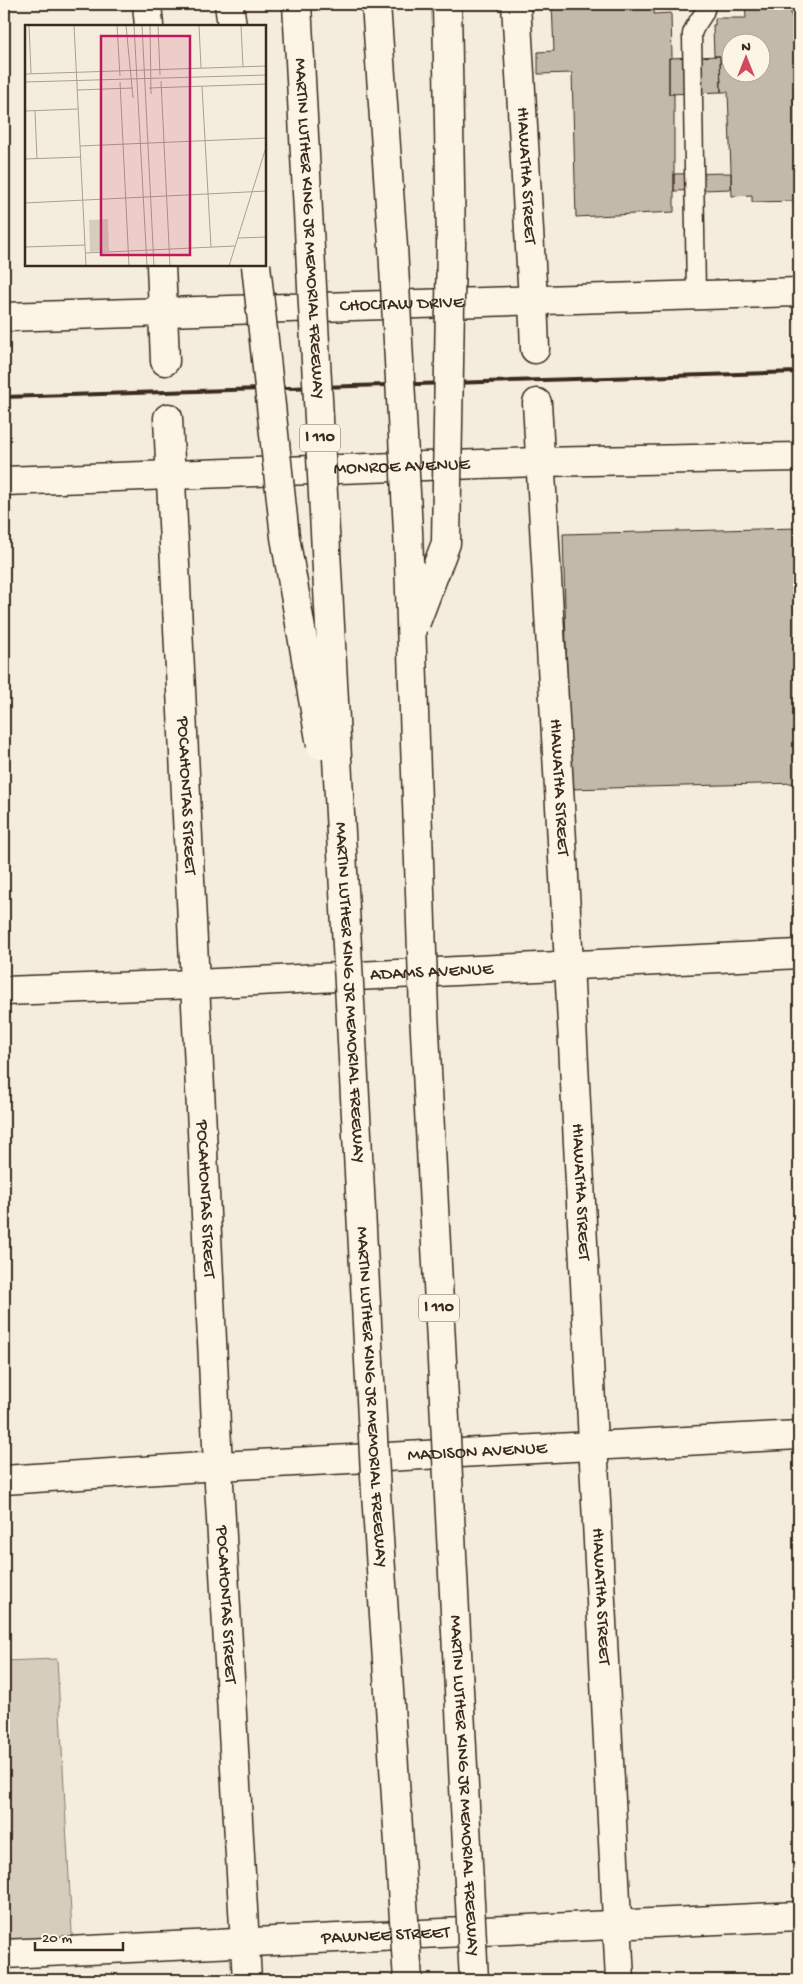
<svg xmlns="http://www.w3.org/2000/svg" width="803" height="1984" viewBox="0 0 803 1984" font-family="'Gochi Hand',sans-serif">
<rect width="100%" height="100%" fill="#f4eddd"/>
<filter id="ink" filterUnits="userSpaceOnUse"><feTurbulence type="fractalNoise" baseFrequency=".02" numOctaves="2"/><feDisplacementMap in="SourceGraphic" scale="10" xChannelSelector="R" yChannelSelector="G"/><feConvolveMatrix kernelMatrix="1 2 1 2 8 2 1 2 1" color-interpolation-filters="sRGB"/></filter>
<g filter="url(#ink)">
<!-- green -->
<path fill="#d6cdbd" stroke="#887c6e" d="M 57,1659 L 73,1950 L 4,1954 L 4,1661 Z"/>
<!-- building -->
<path fill="#c3b9aa" stroke="#3b2a1e" fill-rule="evenodd" d="M 552,4 L 654,4 L 654,14 L 671,13 L 672,58 L 669,58 L 669,94 L 674,94 L 674,212 L 576,217 L 572,73 L 538,74 L 538,52 L 554,51 Z
M 745,4 L 791,4 L 791,16 L 799,16 L 799,201 L 752,202 L 752,195 L 732,196 L 728,92 L 721,92 L 720,56 L 714,56 L 713,25 L 715,25 L 715,18 L 746,18 ZM 730,42 L 760,42 L 760,72 L 730,72 Z
M 720,56 L 721,92 L 669,94 L 669,58 Z
M 731,173 L 731,189 L 674,191 L 674,174 Z
M 799,528 L 799,783 L 570,789 L 563,534 Z"/>
<g fill="none" stroke-linecap="round" stroke-linejoin="round">
<defs>
<path id="service" d="M 696,295 L 692,34 C 695,22 706,16 706,4"/>
<g id="minor">
<path d="M 533,300 L 535,349"/>
<path d="M 163,311 L 165,361"/>
<path id="s1" d="M 537,403 L 569,964 L 620,1980"/>
<path id="s2" d="M 168,418 L 218,1466 L 247,1980"/>
<path id="s3" d="M 4,481 L 538,462 L 799,457"/>
<path id="s4" d="M 4,991 L 196,984 L 799,954"/>
<path id="s5" d="M 4,1480 L 218,1466 L 799,1435"/>
<path id="s6" d="M 4,1954 L 799,1916"/>
</g>
<g id="tertiary">
<path d="M 147,4 L 149,26"/>
<path id="s7" d="M 516,4 L 533,300"/>
<path d="M 161,265 L 163,311"/>
</g>
<g id="secondary">
<path id="s8" d="M 4,317 L 799,292"/>
</g>
<path id="motorway" d="M 229,4 L 232,26"/>
</defs>
<!-- service casing -->
<use href="#service" stroke="#3b2a1e" stroke-width="21"/>
<!-- minor casing -->
<use href="#minor" stroke="#3b2a1e" stroke-width="31"/>
<!-- tertiary casing -->
<use href="#tertiary" stroke="#3b2a1e" stroke-width="31"/>
<!-- secondary casing -->
<use href="#secondary" stroke="#3b2a1e" stroke-width="31"/>
<!-- motorway casing -->
<use href="#motorway" stroke="#3b2a1e" stroke-width="31"/>
<!-- service -->
<use href="#service" stroke="#fcf5e5" stroke-width="18"/>
<!-- minor -->
<use href="#minor" stroke="#fcf5e5" stroke-width="28"/>
<!-- tertiary -->
<use href="#tertiary" stroke="#fcf5e5" stroke-width="28"/>
<!-- secondary -->
<use href="#secondary" stroke="#fcf5e5" stroke-width="28"/>
<!-- motorway -->
<use href="#motorway" stroke="#fcf5e5" stroke-width="28"/>
<!-- rail -->
<path stroke="#3b2a1e" stroke-width="4" d="M 4,397 L 799,372"/>
<defs>
<g id="motorway-bridge">
<path id="s9" d="M 297,4 L 376,1493 L 408,1980"/>
<path id="s10" d="M 376,4 L 393,247 L 408,531 L 424,1013 L 474,1980"/>
<path d="M 256,265 L 285,537 L 321,745"/>
<path d="M 416,622 L 446,543 L 451,244 L 447,4"/>
</g>
</defs>
<!-- motorway-bridge casing -->
<use href="#motorway-bridge" stroke="#3b2a1e" stroke-width="31" stroke-linecap="butt"/>
<!-- motorway-bridge -->
<use href="#motorway-bridge" stroke="#fcf5e5" stroke-width="28"/>
</g>
</g>
<g text-anchor="middle" dominant-baseline="central" stroke-width="4" stroke-linejoin="round" paint-order="stroke">
<!-- shield labels -->
<g fill="#fcf5e5" stroke="#75675a" stroke-width="1">
<rect x="300" y="424.5" width="40" height="27" rx="4"/>
<rect x="419" y="1294.5" width="40" height="27" rx="4"/>
</g>
<g font-size="16" font-weight="bold" fill="#3b2a1e">
<text x="320" y="438">I 110</text>
<text x="439" y="1308">I 110</text>
</g>
<!-- street labels -->
<g font-size="18" fill="#3b2a1e" stroke="#fcf5e5">
<text stroke="none"><textPath href="#s7" startOffset="172">HIAWATHA STREET</textPath></text>
<text stroke="none"><textPath href="#s9" startOffset="225">MARTIN LUTHER KING JR MEMORIAL FREEWAY</textPath></text>
<text stroke="none"><textPath href="#s8" startOffset="398">CHOCTAW DRIVE</textPath></text>
<text stroke="none"><textPath href="#s3" startOffset="398">MONROE AVENUE</textPath></text>
<text stroke="none"><textPath href="#s1" startOffset="385">HIAWATHA STREET</textPath></text>
<text stroke="none"><textPath href="#s2" startOffset="378">POCAHONTAS STREET</textPath></text>
<text stroke="none"><textPath href="#s4" startOffset="428">ADAMS AVENUE</textPath></text>
<text stroke="none"><textPath href="#s9" startOffset="990">MARTIN LUTHER KING JR MEMORIAL FREEWAY</textPath></text>
<text stroke="none"><textPath href="#s1" startOffset="790">HIAWATHA STREET</textPath></text>
<text stroke="none"><textPath href="#s2" startOffset="782">POCAHONTAS STREET</textPath></text>
<text stroke="none"><textPath href="#s9" startOffset="1395">MARTIN LUTHER KING JR MEMORIAL FREEWAY</textPath></text>
<text stroke="none"><textPath href="#s5" startOffset="474">MADISON AVENUE</textPath></text>
<text stroke="none"><textPath href="#s1" startOffset="1195">HIAWATHA STREET</textPath></text>
<text stroke="none"><textPath href="#s2" startOffset="1188">POCAHONTAS STREET</textPath></text>
<text stroke="none"><textPath href="#s10" startOffset="1784">MARTIN LUTHER KING JR MEMORIAL FREEWAY</textPath></text>
<text stroke="none"><textPath href="#s6" startOffset="382">PAWNEE STREET</textPath></text>
</g>
</g>
<!-- overview -->
<g transform="translate(25 25)">
<rect width="241" height="241" fill="#f4eddd"/>
<path d="M 83,194 L 84,226 L 65,227 L 64,195 Z" fill="#d6cdbd"/>
<path fill="none" stroke="#aa9f91" stroke-width="1" d="M 4,0 L 6,48M 49,0 L 61,241M 92,0 L 95,51M 101,0 L 108,73M 109,0 L 122,241M 117,0 L 129,241M 125,0 L 126,69M 133,0 L 135,50M 174,0 L 176,43M 216,0 L 218,42M 0,49 L 242,41M 136,56 L 145,241M 0,57 L 242,50M 95,57 L 104,241M 177,61 L 186,222M 124,63 L 242,59M 52,65 L 108,63M 0,86 L 53,84M 10,86 L 12,134M 55,121 L 242,113M 0,134 L 56,132M 0,178 L 242,166M 213,213 L 242,212M 0,222 L 60,220M 61,228 L 210,221M 204,241 L 242,119"/>
<path fill="#c2185b" fill-opacity="0.15" stroke="#c2185b" stroke-width="2.5" d="M 76,11 L 165,11 L 165,230 L 76,230 Z"/>
<rect width="241" height="241" fill="none" stroke="#3b2a1e" stroke-width="2.5"/>
</g>
<!-- margin -->
<rect width="803" height="1984" fill="none" stroke="#fcf5e5" stroke-width="20"/>
<rect x="10" y="10" width="783" height="1964" fill="none" stroke="#3b2a1e" stroke-width="2" filter="url(#ink)"/>
<!-- north arrow -->
<g transform="translate(746 58)"><circle r="24" fill="#fcf5e5" stroke="#afa495"/>
<path d="M0-4L9 19L0 12L-9 19Z" fill="#d1495b"/>
<text y="-8" font-size="14" font-weight="bold" text-anchor="middle" fill="#3b2a1e">N</text>
</g>
<!-- scale -->
<path d="M35 1942v8h88v-8" fill="none" stroke="#3b2a1e" stroke-width="2.5"/>
<text x="42" y="1942" font-size="15" fill="#3b2a1e" stroke="#fcf5e5" stroke-width="4" paint-order="stroke">20 m</text>
</svg>
